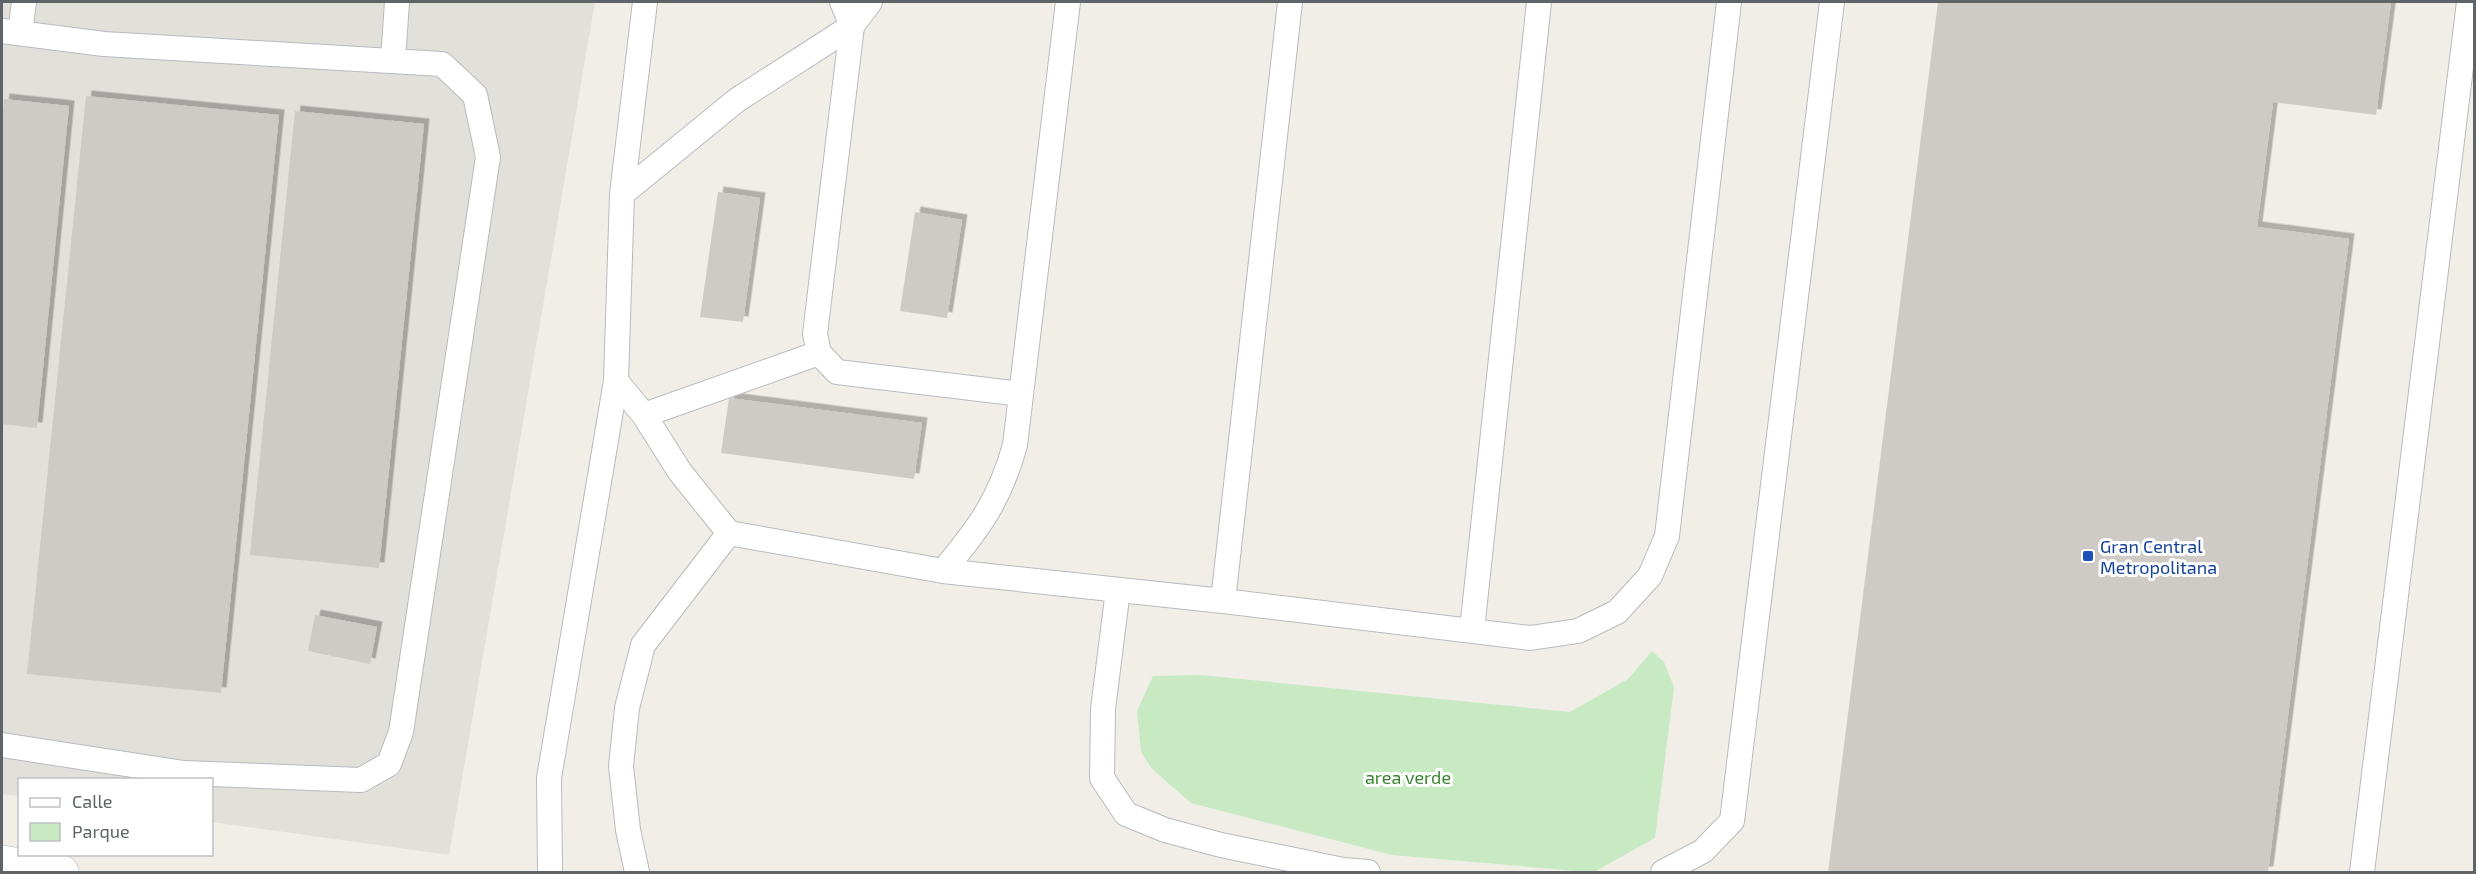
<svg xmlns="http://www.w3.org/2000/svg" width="2476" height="874" viewBox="0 0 2476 874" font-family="'Exo 2',sans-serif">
<defs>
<filter id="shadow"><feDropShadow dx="5.5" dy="-5.5" stdDeviation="0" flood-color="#0004"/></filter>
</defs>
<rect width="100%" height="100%" fill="#f1eee7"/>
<!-- industrial -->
<path fill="#e2e0db" d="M 2,2 L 595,2 L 449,855 L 212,822 L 212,780 L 20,780 L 19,796 L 2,794 Z"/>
<!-- green -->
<path fill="#c8eac3" d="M 1652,651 L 1664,662 L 1674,687 L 1655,838 L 1594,872 L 1588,872 L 1392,855 L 1191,803 L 1152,769 L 1141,752 L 1137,711 L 1153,676 L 1201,675 L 1570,712 L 1628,679 Z"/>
<!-- building -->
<path fill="#cecbc6" filter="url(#shadow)" d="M 1938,2 L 2391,2 L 2376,115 L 2273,102 L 2257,227 L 2349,239 L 2268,872 L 1828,872 Z
M 86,96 L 279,115 L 221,693 L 27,674 Z
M 4,99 L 69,106 L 37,428 L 2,424 L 2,119 Z
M 295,111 L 424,124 L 379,568 L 250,555 Z
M 718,192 L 760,198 L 743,322 L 700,317 Z
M 915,212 L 962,220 L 947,318 L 900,311 Z
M 729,398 L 922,423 L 914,479 L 721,453 Z
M 315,615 L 377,627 L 370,664 L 308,651 Z"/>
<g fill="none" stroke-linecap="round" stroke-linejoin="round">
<defs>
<path id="lane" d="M 842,2 L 852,26 L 815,334 L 819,353 L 837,372 L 1021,394
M 2,31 L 104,44 L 442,64 L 475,95 L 488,157 L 401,732 L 389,764 L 361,780 L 184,773 L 2,745
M 20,33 L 24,2
M 393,60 L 397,2
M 622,194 L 737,100 L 852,26 L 870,2
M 616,381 L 644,415 L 680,472 L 729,533 L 943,571 L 1223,601 L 1530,638 L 1578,631 L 1617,612 L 1650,576 L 1667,536 L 1729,2
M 644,415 L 819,353
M 943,571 C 979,528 1000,500 1015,445 L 1068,2
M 1118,590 L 1103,709 L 1102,778 L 1126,814 L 1165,830 L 1221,845 L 1343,870 L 1368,872
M 1223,601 L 1290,2
M 1472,630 L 1539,2
M 550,872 L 549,778 L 616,381 L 622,194 L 645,2
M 637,872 L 628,830 L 621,766 L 627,708 L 643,645 L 729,533
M 1663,872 L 1703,851 L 1732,821 L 1832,2
M 2362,872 L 2469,2"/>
<path id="street" d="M 2,862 L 62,872"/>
</defs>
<!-- lane casing -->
<use href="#lane" stroke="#b7bbbe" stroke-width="26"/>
<!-- street casing -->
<use href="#street" stroke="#b7bbbe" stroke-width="34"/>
<!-- lane -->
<use href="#lane" stroke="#fff" stroke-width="24"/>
<!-- street -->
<use href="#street" stroke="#fff" stroke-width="33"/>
</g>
<!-- markers -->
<rect fill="#1a4fb4" stroke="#fff" stroke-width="2" x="2082" y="550" width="12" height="12" rx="3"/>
<g text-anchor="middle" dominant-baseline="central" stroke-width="6" stroke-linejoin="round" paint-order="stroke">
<!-- transit labels -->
<g font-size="18" fill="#164399" stroke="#fff" text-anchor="start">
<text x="2100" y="546">Gran Central<tspan x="2100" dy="21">Metropolitana</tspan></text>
</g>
<!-- park labels -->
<g font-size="18" fill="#388530" stroke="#fff">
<text x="1408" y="777">area verde</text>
</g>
</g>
<!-- border -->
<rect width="2476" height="874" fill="none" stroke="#5e6468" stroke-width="6"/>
<!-- legend -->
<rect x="18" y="778" width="195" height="78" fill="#ffffff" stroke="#bfc1c3" stroke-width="1.5"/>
<rect x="30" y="798" width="30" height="9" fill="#ffffff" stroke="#bfc1c3" stroke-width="1.5"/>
<text x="72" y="808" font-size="18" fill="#5e6468">Calle</text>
<rect x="30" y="823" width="30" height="18" fill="#c8eac3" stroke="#bfc1c3" stroke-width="1.5"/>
<text x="72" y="838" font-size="18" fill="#5e6468">Parque</text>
</svg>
